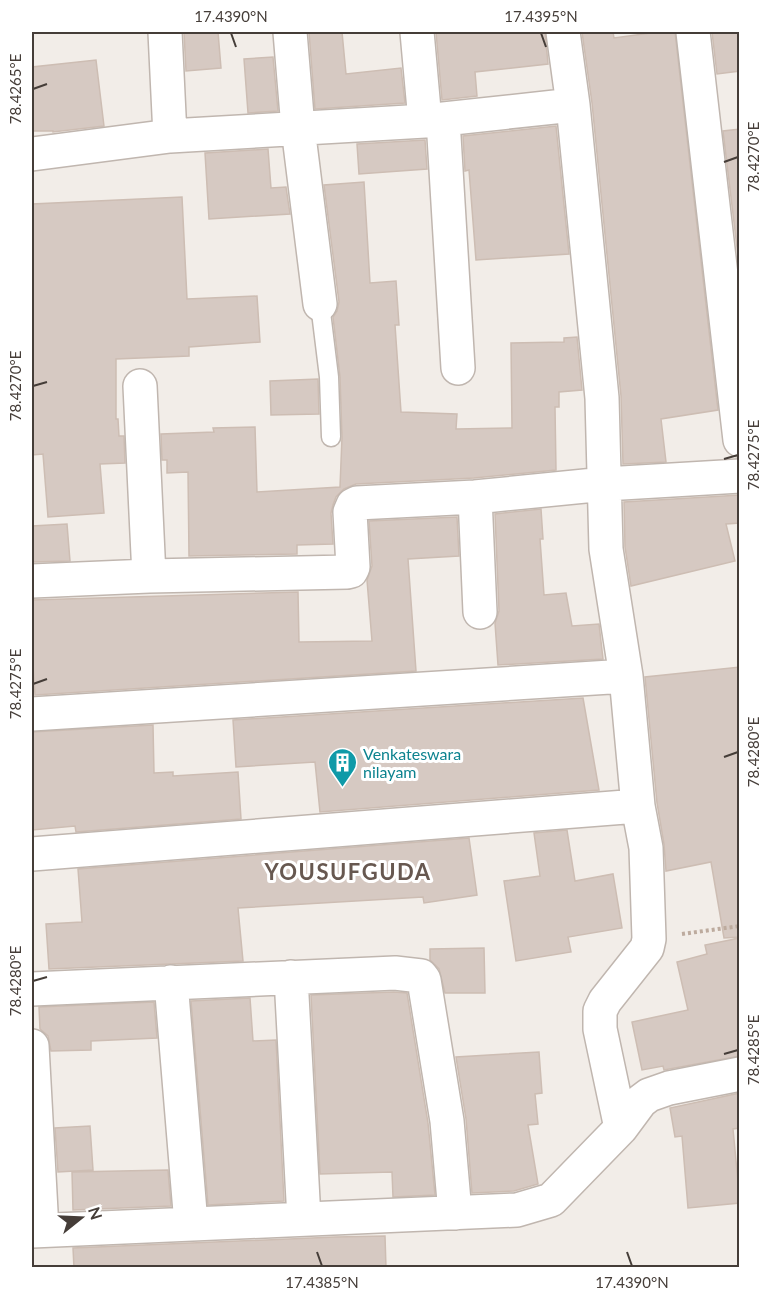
<svg xmlns="http://www.w3.org/2000/svg" width="771" height="1299" viewBox="0 0 771 1299" font-family="Lato,sans-serif">
<rect width="100%" height="100%" fill="#f2ede8"/>
<!-- building -->
<path fill="#d6c9c2" stroke="#cdbdb3" stroke-width="1.5" d="M 184,32 L 218,32 L 221,68 L 186,71 Z
M 309,32 L 342,32 L 346,74 L 401,68 L 405,103 L 315,109 Z
M 436,32 L 545,32 L 548,64 L 475,72 L 477,96 L 442,100 Z
M 582,32 L 613,32 L 614,38 L 658,32 L 675,32 L 718,410 L 661,419 L 666,462 L 623,464 L 621,396 L 592,103 Z
M 712,32 L 740,32 L 740,71 L 717,74 Z
M 273,57 L 278,111 L 248,113 L 244,59 Z
M 96,60 L 104,126 L 53,132 L 53,131 L 32,131 L 32,67 Z
M 556,126 L 569,254 L 476,260 L 469,170 L 465,171 L 463,136 Z
M 740,129 L 740,272 L 723,131 Z
M 425,140 L 427,169 L 359,174 L 357,144 Z
M 268,149 L 271,188 L 286,187 L 290,214 L 209,219 L 205,153 Z
M 364,182 L 370,283 L 396,281 L 399,325 L 395,325 L 401,412 L 457,414 L 456,429 L 512,428 L 511,343 L 564,342 L 564,338 L 577,337 L 582,390 L 559,392 L 559,407 L 555,407 L 556,470 L 474,478 L 356,484 L 344,489 L 336,497 L 333,505 L 331,513 L 333,544 L 297,545 L 297,554 L 189,556 L 188,472 L 167,473 L 167,460 L 162,460 L 161,434 L 214,432 L 213,428 L 255,427 L 257,492 L 340,487 L 342,437 L 340,377 L 333,317 L 337,311 L 339,302 L 324,185 Z
M 182,197 L 187,299 L 257,296 L 260,342 L 189,347 L 189,356 L 116,359 L 116,419 L 118,419 L 119,436 L 124,436 L 125,463 L 100,464 L 104,513 L 48,517 L 43,454 L 32,455 L 32,204 Z
M 318,379 L 319,414 L 271,415 L 270,381 Z
M 740,495 L 740,523 L 726,524 L 735,561 L 631,586 L 625,547 L 624,502 Z
M 541,509 L 543,539 L 540,539 L 544,595 L 566,593 L 572,626 L 599,624 L 603,659 L 498,665 L 495,623 L 499,611 L 495,514 Z
M 457,517 L 459,556 L 408,559 L 416,671 L 35,695 L 32,653 L 32,600 L 298,592 L 299,642 L 372,641 L 367,580 L 372,566 L 369,521 Z
M 67,524 L 70,561 L 32,562 L 32,526 Z
M 740,667 L 740,937 L 724,938 L 711,862 L 666,871 L 664,844 L 657,803 L 645,677 Z
M 583,698 L 599,790 L 320,812 L 315,762 L 236,767 L 233,720 Z
M 153,725 L 154,773 L 173,772 L 173,776 L 238,772 L 241,819 L 76,832 L 75,826 L 32,830 L 32,732 Z
M 567,830 L 575,881 L 613,874 L 622,928 L 568,937 L 571,952 L 516,961 L 504,881 L 540,876 L 534,833 Z
M 469,838 L 477,895 L 424,903 L 423,897 L 238,908 L 243,961 L 49,969 L 46,924 L 82,922 L 78,869 Z
M 740,938 L 740,1056 L 664,1070 L 663,1066 L 642,1070 L 632,1022 L 688,1010 L 677,962 L 707,954 L 705,945 Z
M 484,948 L 485,993 L 445,993 L 439,969 L 430,960 L 430,949 Z
M 394,992 L 407,993 L 428,1123 L 435,1195 L 393,1197 L 392,1172 L 320,1174 L 311,995 Z
M 250,998 L 253,1041 L 276,1040 L 284,1201 L 208,1205 L 191,1001 Z
M 154,1002 L 157,1038 L 91,1041 L 91,1050 L 51,1051 L 48,1036 L 40,1029 L 39,1007 Z
M 539,1052 L 542,1093 L 535,1094 L 538,1124 L 528,1125 L 538,1184 L 514,1191 L 472,1193 L 466,1119 L 456,1057 Z
M 740,1093 L 740,1128 L 733,1129 L 740,1203 L 688,1208 L 682,1136 L 675,1137 L 670,1108 Z
M 90,1126 L 93,1170 L 58,1172 L 55,1128 Z
M 168,1170 L 171,1206 L 73,1210 L 72,1172 Z
M 385,1236 L 386,1268 L 74,1268 L 73,1248 L 335,1237 Z"/>
<g fill="none" stroke-linecap="round" stroke-linejoin="round">
<defs>
<path id="service" d="M 320,304 L 329,377 L 331,437"/>
<path id="minor" d="M 165,32 L 170,136
M 290,32 L 298,128 L 320,304
M 417,32 L 425,121
M 563,32 L 573,105 L 602,398 L 606,549 L 626,676 L 638,806 L 646,848 L 649,939 L 647,948 L 605,1001 L 600,1011 L 600,1029 L 621,1128
M 693,32 L 740,440
M 443,120 L 458,368
M 32,154 L 170,136 L 425,121 L 573,105
M 140,386 L 149,576
M 475,497 L 480,612
M 32,581 L 149,576 L 347,572 L 351,571 L 353,567 L 350,512 L 353,505 L 357,503 L 475,497 L 605,484 L 740,476
M 32,714 L 626,676
M 32,854 L 638,806
M 291,977 L 304,1219
M 171,982 L 191,1224
M 32,989 L 395,973 L 421,976 L 424,980 L 447,1121 L 455,1213
M 32,1046 L 42,1230
M 32,1231 L 517,1210 L 551,1200 L 621,1128 L 641,1101 L 649,1095 L 669,1088 L 740,1074"/>
</defs>
<!-- service casing -->
<use href="#service" stroke="#c0b6af" stroke-width="21"/>
<!-- minor casing -->
<use href="#minor" stroke="#c0b6af" stroke-width="36"/>
<!-- path -->
<path stroke="#bdab9e" stroke-width="4" stroke-dasharray="3 3" stroke-linecap="butt" d="M 682,934 L 740,926"/>
<!-- service -->
<use href="#service" stroke="#fff" stroke-width="18"/>
<!-- minor -->
<use href="#minor" stroke="#fff" stroke-width="33"/>
</g>
<!-- ticks -->
<path fill="none" stroke="#453d38" stroke-width="2" d="M 231,33 L 236,47M 541,33 L 546,47M 33,89 L 47,84M 724,162 L 738,157M 33,386 L 47,382M 724,459 L 738,455M 33,684 L 47,679M 724,757 L 738,752M 33,981 L 47,977M 724,1054 L 738,1050M 317,1252 L 322,1266M 627,1252 L 632,1266"/>
<!-- icons -->
<defs>
<symbol id="building-pin" viewBox="-11 -11 22 30"><path d="M0 17L-7.5 6A9.5 9.5 0 1 1 7.5 6Z" fill="#0f9aa8" stroke="#fff"/><path d="M-4-6H4V6H1V3H-1V6H-4ZM-2.5-4.3h1.7v1.8h-1.7ZM.8-4.3h1.7v1.8H.8ZM-2.5-1h1.7V.8h-1.7ZM.8-1h1.7V.8H.8Z" fill="#fff"/></symbol>
</defs>
<g fill-rule="evenodd">
<use href="#building-pin" x="326" y="746" width="33" height="45"/>
</g>
<g text-anchor="middle" dominant-baseline="central" stroke-width="6" stroke-linejoin="round" paint-order="stroke">
<!-- culture labels -->
<g font-size="16" fill="#0d838f" stroke="#fff" text-anchor="start">
<text x="363" y="753">Venkateswara<tspan x="363" dy="18">nilayam</tspan></text>
</g>
<!-- district labels -->
<g font-size="22" font-weight="bold" letter-spacing="1.5" fill="#675850" stroke="#fff">
<text x="348" y="871">YOUSUFGUDA</text>
</g>
</g>
<!-- border -->
<rect width="771" height="1299" fill="none" stroke="#ffffff" stroke-width="66"/>
<!-- north arrow -->
<g transform="translate(81 1218) rotate(72)" stroke="#ffffff" stroke-width="4.5" paint-order="stroke">
<path d="M0-4.5L10 22L0 15L-10 22Z" fill="#453d38"/>
<text y="-9" font-size="16" font-weight="bold" text-anchor="middle" fill="#453d38">N</text>
</g>
<rect x="33" y="33" width="705" height="1233" fill="none" stroke="#453d38" stroke-width="2"/>
<g font-size="15" text-anchor="middle" fill="#453d38">
<text x="231" y="22">17.4390°N</text>
<text x="541" y="22">17.4395°N</text>
<text transform="translate(16 89) rotate(-90)" y="5">78.4265°E</text>
<text transform="translate(754 157) rotate(-90)" y="5">78.4270°E</text>
<text transform="translate(16 386) rotate(-90)" y="5">78.4270°E</text>
<text transform="translate(754 455) rotate(-90)" y="5">78.4275°E</text>
<text transform="translate(16 684) rotate(-90)" y="5">78.4275°E</text>
<text transform="translate(754 752) rotate(-90)" y="5">78.4280°E</text>
<text transform="translate(16 981) rotate(-90)" y="5">78.4280°E</text>
<text transform="translate(754 1050) rotate(-90)" y="5">78.4285°E</text>
<text x="322" y="1288">17.4385°N</text>
<text x="632" y="1288">17.4390°N</text>
</g>
</svg>
